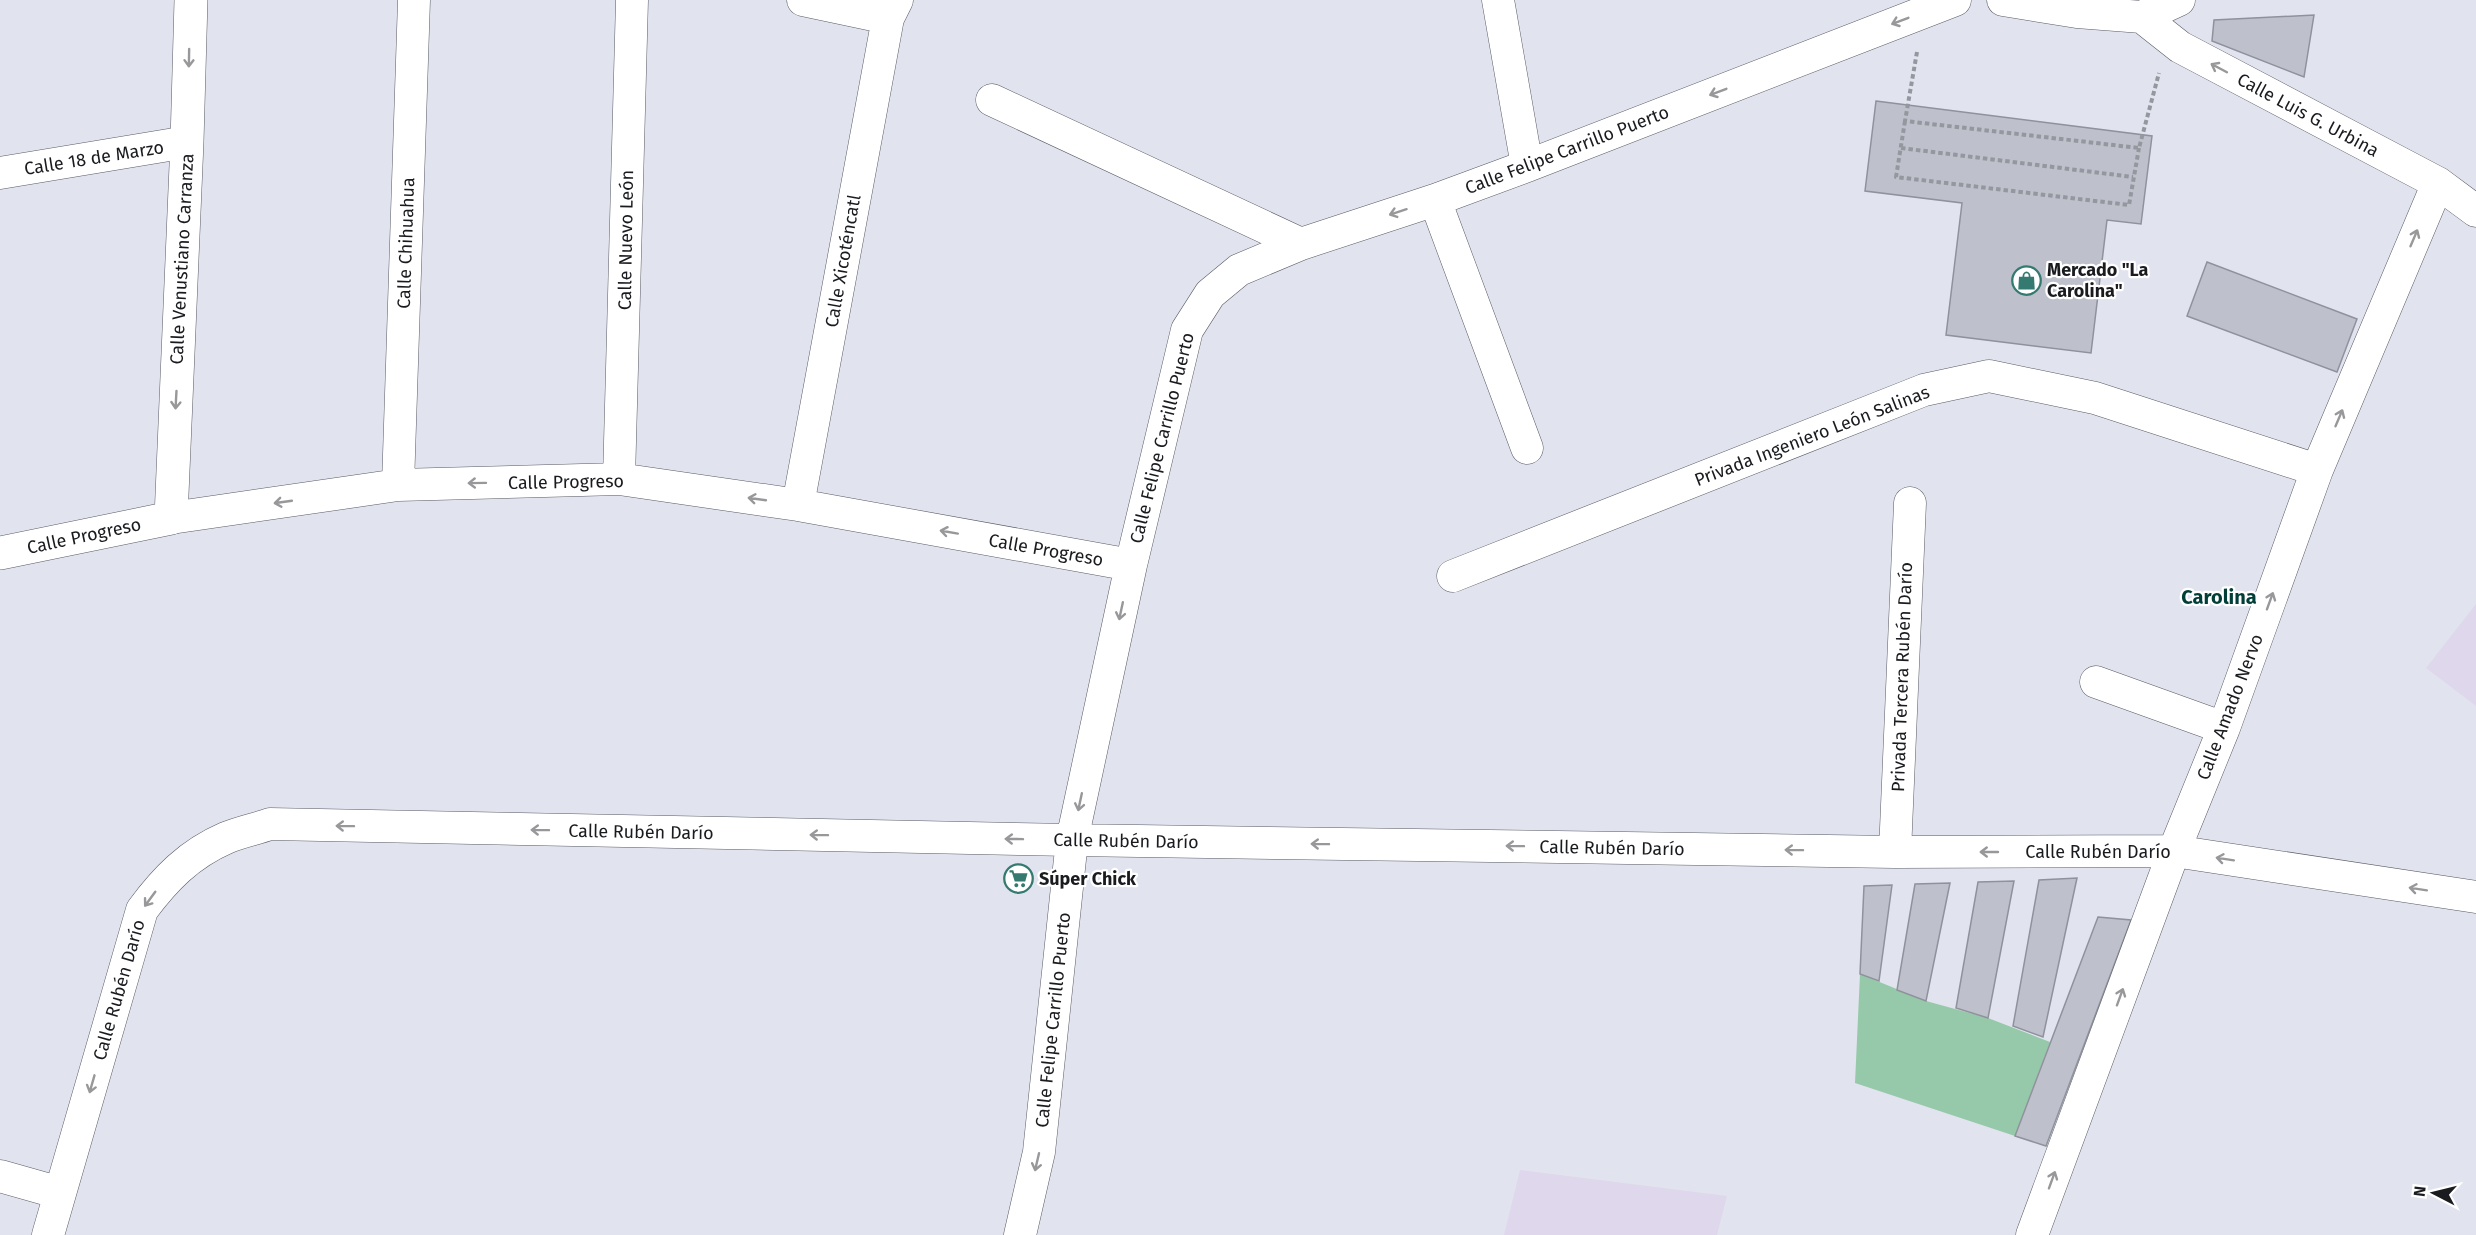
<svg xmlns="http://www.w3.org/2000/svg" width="2476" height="1235" viewBox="0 0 2476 1235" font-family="'Fira Sans',sans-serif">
<rect width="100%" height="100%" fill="#e1e4ef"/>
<!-- education -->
<path fill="#dfd7ec" d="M 2476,604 L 2476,706 L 2426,668 Z
M 1520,1170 L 1727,1196 L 1717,1235 L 1504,1235 Z"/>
<!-- green -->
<path fill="#96c9a9" d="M 1860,974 L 1926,1001 L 1988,1018 L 2050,1042 L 2015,1136 L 1855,1083 Z"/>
<!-- building -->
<path fill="#bec1cc" stroke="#8f929c" stroke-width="1.5" d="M 2314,15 L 2304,77 L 2212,41 L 2214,20 Z
M 1876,101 L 2152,136 L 2141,224 L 2107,220 L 2091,353 L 1946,335 L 1962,203 L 1865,191 Z
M 2207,262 L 2357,319 L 2337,372 L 2187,316 Z
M 2077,878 L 2043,1037 L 2013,1026 L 2039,880 Z
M 2014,881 L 1988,1018 L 1956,1008 L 1978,882 Z
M 1950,883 L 1926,1001 L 1897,990 L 1915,884 Z
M 1892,885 L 1879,981 L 1860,974 L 1864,886 Z
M 2098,917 L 2131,920 L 2046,1146 L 2015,1136 Z"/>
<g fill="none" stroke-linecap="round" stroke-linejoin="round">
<defs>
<path id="street" d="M 803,0 L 888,18
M 1498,0 L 1527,166
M 2003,0 L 2077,12 L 2142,17 L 2179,0
M 2142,17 L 2180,47 L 2438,183 L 2476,211
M 992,100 L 1301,244
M 0,173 L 187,142
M 1435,200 L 1527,448
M 619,479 L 632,0
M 398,485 L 414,0
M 798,505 L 888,18 L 897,0
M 171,518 L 398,485 L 619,479 L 798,505 L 1131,565
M 1453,576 L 1924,390 L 1989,376 L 2095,398 L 2317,470
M 2096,682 L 2224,728
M 1895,852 L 1910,503
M 0,1176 L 60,1193
M 48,1235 L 142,910 C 165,879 189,854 226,838 C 240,832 256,829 270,824 L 1072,840 L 1895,852 L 2174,851 L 2476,897
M 1020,1235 L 1039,1152 L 1072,840 L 1131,565 L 1187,330 L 1210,294 L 1239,270 L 1301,244 L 1435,200 L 1527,166 L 1955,0
M 2032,1235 L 2174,851 L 2224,728 L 2317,470 L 2438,183"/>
<path id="secondary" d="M 0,553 L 171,518 L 187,142 L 191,0"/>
</defs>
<!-- street casing -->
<use href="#street" stroke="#585b65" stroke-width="33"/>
<!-- secondary casing -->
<use href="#secondary" stroke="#585b65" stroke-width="34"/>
<!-- path -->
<path stroke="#95979f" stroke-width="4" stroke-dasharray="4.5 3" stroke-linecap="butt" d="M 1917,52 L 1905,121 L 2139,148 L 2159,73
M 1905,121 L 1896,177 L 2129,205 L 2139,148
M 1901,148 L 2133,177"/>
<!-- street -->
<use href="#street" stroke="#fff" stroke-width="32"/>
<!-- secondary -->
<use href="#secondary" stroke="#fff" stroke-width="33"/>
</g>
<!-- one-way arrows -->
<defs><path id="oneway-shaft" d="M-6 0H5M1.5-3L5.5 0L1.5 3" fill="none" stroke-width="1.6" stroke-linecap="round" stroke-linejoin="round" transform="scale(1.5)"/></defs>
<g stroke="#98989a">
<use href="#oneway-shaft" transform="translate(1900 21) rotate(159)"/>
<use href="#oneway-shaft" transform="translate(189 58) rotate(91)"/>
<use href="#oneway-shaft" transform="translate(2219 68) rotate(-152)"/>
<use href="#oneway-shaft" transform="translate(1718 92) rotate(159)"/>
<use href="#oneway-shaft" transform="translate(1398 212) rotate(162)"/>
<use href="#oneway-shaft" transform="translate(2414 238) rotate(-67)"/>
<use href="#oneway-shaft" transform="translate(176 400) rotate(93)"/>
<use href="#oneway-shaft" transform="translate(2339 418) rotate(-67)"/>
<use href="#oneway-shaft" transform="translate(477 483) rotate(179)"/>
<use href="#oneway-shaft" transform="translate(757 499) rotate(-172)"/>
<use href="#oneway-shaft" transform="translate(283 502) rotate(172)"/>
<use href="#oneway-shaft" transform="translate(949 532) rotate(-170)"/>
<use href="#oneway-shaft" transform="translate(2270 601) rotate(-70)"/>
<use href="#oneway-shaft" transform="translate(1121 611) rotate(102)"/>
<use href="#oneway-shaft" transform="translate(1080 802) rotate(102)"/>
<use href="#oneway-shaft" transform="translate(345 826) rotate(-179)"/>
<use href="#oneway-shaft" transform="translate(540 830) rotate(-179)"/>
<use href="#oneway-shaft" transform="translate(819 835) rotate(-179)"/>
<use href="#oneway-shaft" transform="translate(1014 839) rotate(-179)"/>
<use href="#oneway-shaft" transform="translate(1320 844) rotate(-179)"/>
<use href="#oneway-shaft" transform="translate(1515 846) rotate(-179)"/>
<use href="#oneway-shaft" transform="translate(1794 850) rotate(-179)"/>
<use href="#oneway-shaft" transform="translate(1989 852) rotate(180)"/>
<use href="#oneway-shaft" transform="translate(2225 859) rotate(-171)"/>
<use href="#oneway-shaft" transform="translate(2418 889) rotate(-171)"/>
<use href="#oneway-shaft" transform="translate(150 899) rotate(126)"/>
<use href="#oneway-shaft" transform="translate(2120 997) rotate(-70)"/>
<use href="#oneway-shaft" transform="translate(92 1084) rotate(106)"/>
<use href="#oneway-shaft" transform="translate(1037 1162) rotate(103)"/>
<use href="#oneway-shaft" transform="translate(2052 1180) rotate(-70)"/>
</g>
<!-- icons -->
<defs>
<symbol id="shop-ring" viewBox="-11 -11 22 22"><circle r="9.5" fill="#fff" stroke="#347a70" stroke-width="1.5"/><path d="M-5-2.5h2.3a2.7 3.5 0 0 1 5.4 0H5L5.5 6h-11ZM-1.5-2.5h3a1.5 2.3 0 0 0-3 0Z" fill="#347a70"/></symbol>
<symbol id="supermarket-ring" viewBox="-11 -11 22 22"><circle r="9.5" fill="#fff" stroke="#347a70" stroke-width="1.5"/><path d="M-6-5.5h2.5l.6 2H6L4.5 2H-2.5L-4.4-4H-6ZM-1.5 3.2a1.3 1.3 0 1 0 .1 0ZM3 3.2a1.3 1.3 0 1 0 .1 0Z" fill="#347a70"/></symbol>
</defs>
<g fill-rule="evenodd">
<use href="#shop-ring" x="2010" y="264" width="33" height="33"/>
<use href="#supermarket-ring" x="1002" y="862" width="33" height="33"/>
</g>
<g text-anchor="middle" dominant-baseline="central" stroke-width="4.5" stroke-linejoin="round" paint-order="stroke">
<!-- street labels -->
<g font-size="18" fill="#1a1b1f" stroke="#fff">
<text transform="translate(2308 115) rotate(28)">Calle Luis G. Urbina</text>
<text transform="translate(1567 150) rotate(-21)">Calle Felipe Carrillo Puerto</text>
<text transform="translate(94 158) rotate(-9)">Calle 18 de Marzo</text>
<text transform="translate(626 240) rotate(-89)">Calle Nuevo León</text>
<text transform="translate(406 243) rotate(-88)">Calle Chihuahua</text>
<text transform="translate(182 259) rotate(-87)">Calle Venustiano Carranza</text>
<text transform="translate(843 261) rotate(-80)">Calle Xicoténcatl</text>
<text transform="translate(1812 436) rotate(-21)">Privada Ingeniero León Salinas</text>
<text transform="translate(1162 438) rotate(-76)">Calle Felipe Carrillo Puerto</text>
<text transform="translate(566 482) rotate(-1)">Calle Progreso</text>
<text transform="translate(84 536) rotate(-12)">Calle Progreso</text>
<text transform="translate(1046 550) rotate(10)">Calle Progreso</text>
<text transform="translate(1902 677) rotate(-88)">Privada Tercera Rubén Darío</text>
<text transform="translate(2230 707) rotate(-69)">Calle Amado Nervo</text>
<text transform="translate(641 832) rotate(1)">Calle Rubén Darío</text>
<text transform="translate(1126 841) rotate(1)">Calle Rubén Darío</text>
<text transform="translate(1612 848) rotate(1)">Calle Rubén Darío</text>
<text x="2098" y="852">Calle Rubén Darío</text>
<text transform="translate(119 990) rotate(-74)">Calle Rubén Darío</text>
<text transform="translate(1053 1020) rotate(-84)">Calle Felipe Carrillo Puerto</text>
</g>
<!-- poi labels -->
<g font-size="18" font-weight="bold" fill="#1a1b1f" stroke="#fff" text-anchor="start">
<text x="2047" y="270">Mercado "La<tspan x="2047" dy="21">Carolina"</tspan></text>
<text x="1039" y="879">Súper Chick</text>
</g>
<!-- neighbourhood labels -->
<g font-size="20" font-weight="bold" fill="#003e37" stroke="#fff">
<text x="2219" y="597">Carolina</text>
</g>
</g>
<!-- north arrow -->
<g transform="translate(2434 1193) rotate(277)" stroke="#ffffff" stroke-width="4.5" paint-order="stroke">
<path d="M0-4.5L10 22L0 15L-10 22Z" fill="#1a1b1f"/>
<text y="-9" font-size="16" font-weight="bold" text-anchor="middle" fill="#1a1b1f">N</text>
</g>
</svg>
